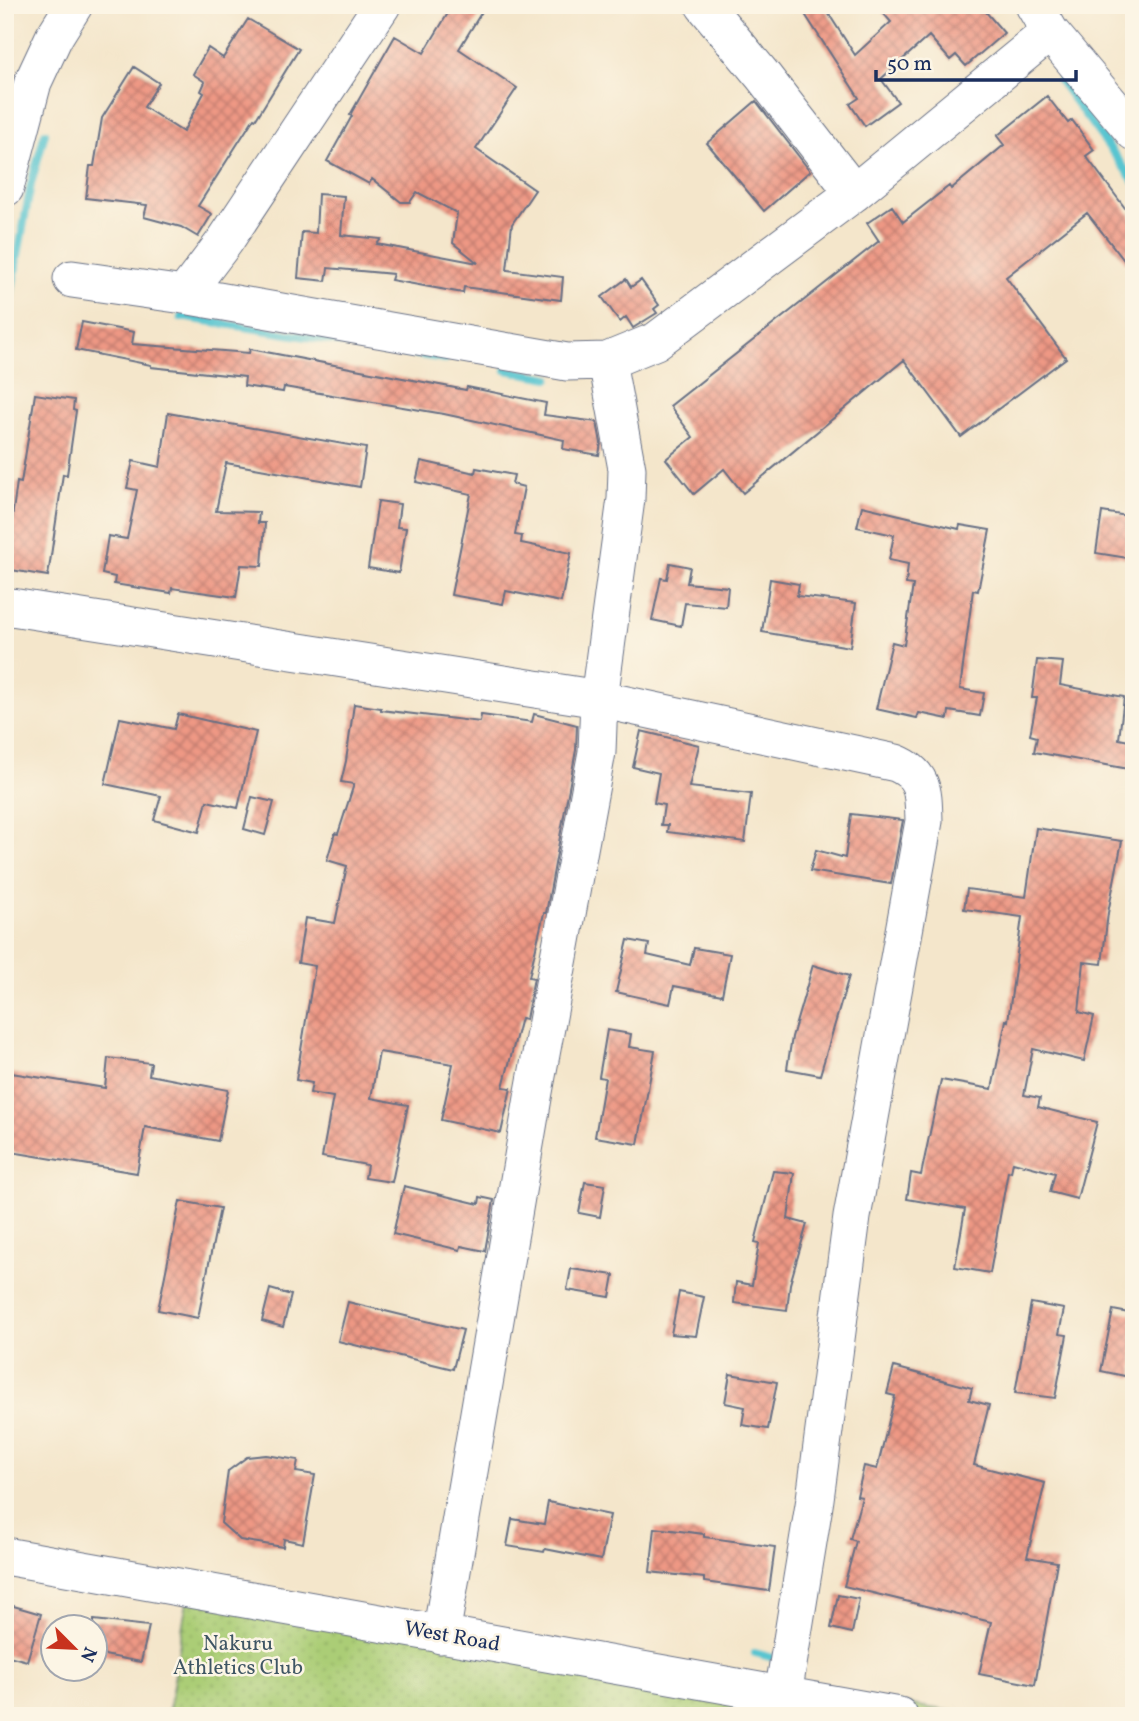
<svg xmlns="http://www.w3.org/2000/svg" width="1139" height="1721" viewBox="0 0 1139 1721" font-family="Vollkorn,serif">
<defs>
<pattern id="park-dots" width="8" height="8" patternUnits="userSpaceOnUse" patternTransform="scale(1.75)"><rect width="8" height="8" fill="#abcd76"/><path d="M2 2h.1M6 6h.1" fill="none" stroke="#93b068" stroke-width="1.8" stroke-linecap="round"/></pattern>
<pattern id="building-cross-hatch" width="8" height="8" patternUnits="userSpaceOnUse" patternTransform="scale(1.75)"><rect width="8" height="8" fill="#ee9884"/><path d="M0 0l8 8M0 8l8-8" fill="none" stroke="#c07c6f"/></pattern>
</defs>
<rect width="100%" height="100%" fill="#fcf5e5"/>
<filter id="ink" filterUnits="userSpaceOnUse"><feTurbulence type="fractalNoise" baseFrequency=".0143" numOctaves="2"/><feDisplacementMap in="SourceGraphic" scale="14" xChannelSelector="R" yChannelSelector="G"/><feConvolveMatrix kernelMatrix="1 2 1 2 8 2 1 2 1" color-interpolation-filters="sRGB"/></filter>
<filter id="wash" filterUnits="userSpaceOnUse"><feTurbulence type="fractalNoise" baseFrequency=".00686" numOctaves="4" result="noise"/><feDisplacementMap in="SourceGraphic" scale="28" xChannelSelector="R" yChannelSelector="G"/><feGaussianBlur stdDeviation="1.57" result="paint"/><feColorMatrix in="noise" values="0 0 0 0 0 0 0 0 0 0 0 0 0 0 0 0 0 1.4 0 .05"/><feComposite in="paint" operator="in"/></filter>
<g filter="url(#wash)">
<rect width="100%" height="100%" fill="#f4e6cb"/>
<!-- park -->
<path fill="url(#park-dots)" stroke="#637e6a" stroke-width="2" d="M 189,1588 L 980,1716 L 168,1716 Z"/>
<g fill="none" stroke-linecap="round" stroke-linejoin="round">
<!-- stream -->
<path stroke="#59c5d0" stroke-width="8" d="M 1060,81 L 1134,181
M 181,317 L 445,359
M 5,326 L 31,184 L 45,133
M 506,370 L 549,378
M 755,1653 L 781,1660"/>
</g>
<g id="blocks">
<!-- building -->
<path fill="url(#building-cross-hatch)" d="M 453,5 L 486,5 L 459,49 L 517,88 L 476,149 L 535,190 L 512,224 L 507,270 L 563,277 L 561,300 L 464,287 L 463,293 L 391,280 L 393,274 L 328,268 L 326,281 L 298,278 L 302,232 L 316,233 L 318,194 L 344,196 L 341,235 L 381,239 L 377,244 L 478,263 L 453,243 L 457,213 L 417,192 L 410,202 L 401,202 L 372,179 L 369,184 L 327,161 L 352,116 L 350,115 L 395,36 L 424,53 Z
M 799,5 L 823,5 L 855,55 L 891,22 L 876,5 L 980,5 L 1004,33 L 966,66 L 956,55 L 950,60 L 929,36 L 881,79 L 898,102 L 865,126 L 850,104 L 859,98 Z
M 248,19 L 299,49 L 256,119 L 254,118 L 198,206 L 212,214 L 198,237 L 181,227 L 144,217 L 147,205 L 86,198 L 90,166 L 94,166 L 102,118 L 134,67 L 159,83 L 144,107 L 183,132 L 204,93 L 201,91 L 205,82 L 193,74 L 208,48 L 223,58 Z
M 1047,96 L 1068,123 L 1072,120 L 1094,150 L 1086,156 L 1134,220 L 1134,273 L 1087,213 L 1006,277 L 1066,358 L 961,437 L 904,360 L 743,493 L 724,469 L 694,494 L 666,459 L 693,437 L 670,406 L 879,241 L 867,223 L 892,206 L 903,222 L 949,186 L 951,189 L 1004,145 L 997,136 Z
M 756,101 L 810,171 L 764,211 L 707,143 Z
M 626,279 L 631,287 L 641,280 L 659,305 L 654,309 L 657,313 L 633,328 L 626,317 L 620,322 L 602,297 Z
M 82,322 L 134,332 L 132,344 L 249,353 L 250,349 L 466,390 L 467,387 L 546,403 L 544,415 L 597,422 L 601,443 L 599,455 L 563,449 L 564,440 L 444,414 L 284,387 L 283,392 L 244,386 L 245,377 L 151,367 L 151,365 L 76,350 Z
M 35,394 L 74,400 L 73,410 L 76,411 L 67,475 L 63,474 L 48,576 L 5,569 L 17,482 L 21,483 Z
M 168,413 L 366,448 L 360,487 L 226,463 L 216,511 L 259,512 L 258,523 L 265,523 L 262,566 L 241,565 L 236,597 L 172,588 L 171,593 L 114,584 L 115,577 L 102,574 L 108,536 L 127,539 L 137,490 L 127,488 L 133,461 L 160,467 Z
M 421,461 L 475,473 L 476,468 L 514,475 L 512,484 L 524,487 L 515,535 L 522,536 L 521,543 L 571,553 L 561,602 L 506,591 L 503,604 L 451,595 L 471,494 L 416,482 Z
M 378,501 L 400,504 L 397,527 L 406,528 L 399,573 L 368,568 Z
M 862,506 L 959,529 L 960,525 L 990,530 L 978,591 L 973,590 L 960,689 L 984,693 L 980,716 L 949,711 L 948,719 L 919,713 L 917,718 L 876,709 L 892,642 L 904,645 L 913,585 L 906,584 L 908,564 L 889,560 L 894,535 L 857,527 Z
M 1102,512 L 1134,517 L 1134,559 L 1096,553 Z
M 670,563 L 690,567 L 687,583 L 728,587 L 726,607 L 685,603 L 681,626 L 652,620 L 661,578 L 667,579 Z
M 770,579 L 799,584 L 797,596 L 856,603 L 850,647 L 762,632 Z
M 1037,660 L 1063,662 L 1060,685 L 1124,697 L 1119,739 L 1134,742 L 1129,769 L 1034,752 L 1037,737 L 1030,735 L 1037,698 L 1032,698 Z
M 354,704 L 381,708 L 381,710 L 480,722 L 481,715 L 532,722 L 534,714 L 577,725 L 576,750 L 546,913 L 544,913 L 529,977 L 534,978 L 526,1019 L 521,1018 L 503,1087 L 511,1088 L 501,1133 L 441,1120 L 453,1064 L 379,1052 L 371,1098 L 408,1105 L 392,1182 L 365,1178 L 367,1165 L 322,1157 L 333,1097 L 310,1093 L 312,1083 L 296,1080 L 315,966 L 298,963 L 305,918 L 335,923 L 347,866 L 327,860 L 335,833 L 338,834 L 354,784 L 341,782 L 346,761 Z
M 178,714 L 256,732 L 238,808 L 207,801 L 199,832 L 154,820 L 161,796 L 105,784 L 120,718 L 174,729 Z
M 641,731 L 699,745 L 689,787 L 751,794 L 745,842 L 667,832 L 668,825 L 661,825 L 664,805 L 654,803 L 659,773 L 633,767 Z
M 252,797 L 274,802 L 265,835 L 244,829 Z
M 851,814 L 903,820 L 891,884 L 810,871 L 816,850 L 845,858 Z
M 1036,828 L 1122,841 L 1108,913 L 1102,964 L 1084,962 L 1079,1012 L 1094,1016 L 1084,1061 L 1033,1049 L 1024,1095 L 1040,1098 L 1038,1107 L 1097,1122 L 1077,1199 L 1050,1192 L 1055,1173 L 1013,1162 L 1011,1172 L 1008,1171 L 990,1273 L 955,1267 L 965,1209 L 907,1199 L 911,1173 L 921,1175 L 941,1080 L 992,1089 L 1006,1020 L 1008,1021 L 1022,917 L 964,909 L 967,889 L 1026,897 Z
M 628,940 L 649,944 L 647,955 L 690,965 L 694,948 L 730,954 L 722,995 L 674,986 L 670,1004 L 616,992 Z
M 813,965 L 849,976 L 820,1075 L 787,1069 L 792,1037 Z
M 607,1030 L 631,1034 L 629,1047 L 655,1051 L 638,1144 L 595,1137 L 605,1078 L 599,1077 Z
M 108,1058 L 151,1063 L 149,1075 L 228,1090 L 218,1141 L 145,1127 L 137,1173 L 5,1151 L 5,1072 L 105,1088 Z
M 773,1171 L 794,1173 L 788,1219 L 807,1224 L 790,1284 L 787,1310 L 734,1303 L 736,1282 L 752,1285 L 759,1243 L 755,1242 Z
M 585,1182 L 605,1185 L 600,1217 L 579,1213 Z
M 404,1186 L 479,1204 L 480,1197 L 494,1200 L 485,1251 L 461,1246 L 460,1250 L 393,1234 Z
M 180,1201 L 220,1208 L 198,1318 L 158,1310 Z
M 571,1269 L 614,1275 L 610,1297 L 567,1290 Z
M 270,1289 L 291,1295 L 283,1327 L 262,1321 Z
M 679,1292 L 704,1297 L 696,1336 L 671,1334 Z
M 348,1302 L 463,1330 L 453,1369 L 338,1341 Z
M 1031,1303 L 1064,1309 L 1059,1334 L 1067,1335 L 1055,1398 L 1015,1393 Z
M 1113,1310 L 1134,1314 L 1134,1378 L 1101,1371 Z
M 894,1367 L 972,1388 L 969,1400 L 989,1405 L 974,1465 L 1045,1483 L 1027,1557 L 1057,1562 L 1035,1685 L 979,1674 L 991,1622 L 844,1586 L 856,1541 L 850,1539 L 862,1497 L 857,1496 L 864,1466 L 877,1469 L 895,1396 L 887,1394 Z
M 730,1374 L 777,1382 L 768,1429 L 742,1425 L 745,1407 L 725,1403 Z
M 266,1455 L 298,1460 L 296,1472 L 315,1475 L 303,1543 L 284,1539 L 283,1547 L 240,1540 L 221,1523 L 228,1471 L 247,1457 Z
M 548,1502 L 610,1515 L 601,1560 L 545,1549 L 544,1552 L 507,1546 L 512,1519 L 544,1524 Z
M 655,1528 L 704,1534 L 704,1537 L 775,1547 L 769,1591 L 704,1582 L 704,1578 L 650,1572 Z
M 838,1595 L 859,1599 L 852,1633 L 831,1628 Z
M 10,1605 L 41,1614 L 27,1661 L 5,1655 L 5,1621 Z
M 94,1620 L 149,1626 L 141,1662 L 94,1653 Z"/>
</g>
</g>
<g filter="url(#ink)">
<use href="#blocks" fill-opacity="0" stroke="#676f84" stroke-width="2"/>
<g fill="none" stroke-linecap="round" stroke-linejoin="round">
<defs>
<path id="minor" d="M 704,5 L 763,76 L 854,193
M 1034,5 L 1050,32 L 1134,132
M 5,188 L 33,82 L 54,37 L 74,5
M 72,279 L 184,295 L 567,362 L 607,361 L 656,341 L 854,193 L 1050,32
M 184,295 L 225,241 L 382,5
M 5,606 L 599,699 L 896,763 C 925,775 923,794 924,821 L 852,1217 L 815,1499 L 783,1695
M 5,1556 L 899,1716
M 441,1635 L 534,1092 L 597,752 L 599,699 L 626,499 L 627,469 L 607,361"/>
</defs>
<!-- minor casing -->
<use href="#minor" stroke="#676f84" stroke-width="39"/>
<!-- minor -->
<use href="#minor" stroke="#fff" stroke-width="37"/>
</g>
</g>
<g text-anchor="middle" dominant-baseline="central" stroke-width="5" stroke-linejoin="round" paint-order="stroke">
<!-- street labels -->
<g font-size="21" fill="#1b2f5e" stroke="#fcf5e5">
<text transform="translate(452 1637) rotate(10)">West Road</text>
</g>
<!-- park labels -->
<g font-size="21" fill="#3f5664" stroke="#fcf5e5">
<text x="238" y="1644">Nakuru<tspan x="238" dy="24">Athletics Club</tspan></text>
</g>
</g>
<!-- margin -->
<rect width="1139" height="1721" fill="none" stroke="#fcf5e5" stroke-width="28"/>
<!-- north arrow -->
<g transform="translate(74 1648) rotate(114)"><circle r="33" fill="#fcf5e5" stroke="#a2a6af" stroke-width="2"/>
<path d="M0-5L12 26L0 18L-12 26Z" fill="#c8321e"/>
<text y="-10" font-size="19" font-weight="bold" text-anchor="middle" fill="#1b2f5e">N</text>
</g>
<!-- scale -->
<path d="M876 70v10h200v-10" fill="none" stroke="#1b2f5e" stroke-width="3.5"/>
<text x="887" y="70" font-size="21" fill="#1b2f5e" stroke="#fcf5e5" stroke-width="5" paint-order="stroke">50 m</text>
</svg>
